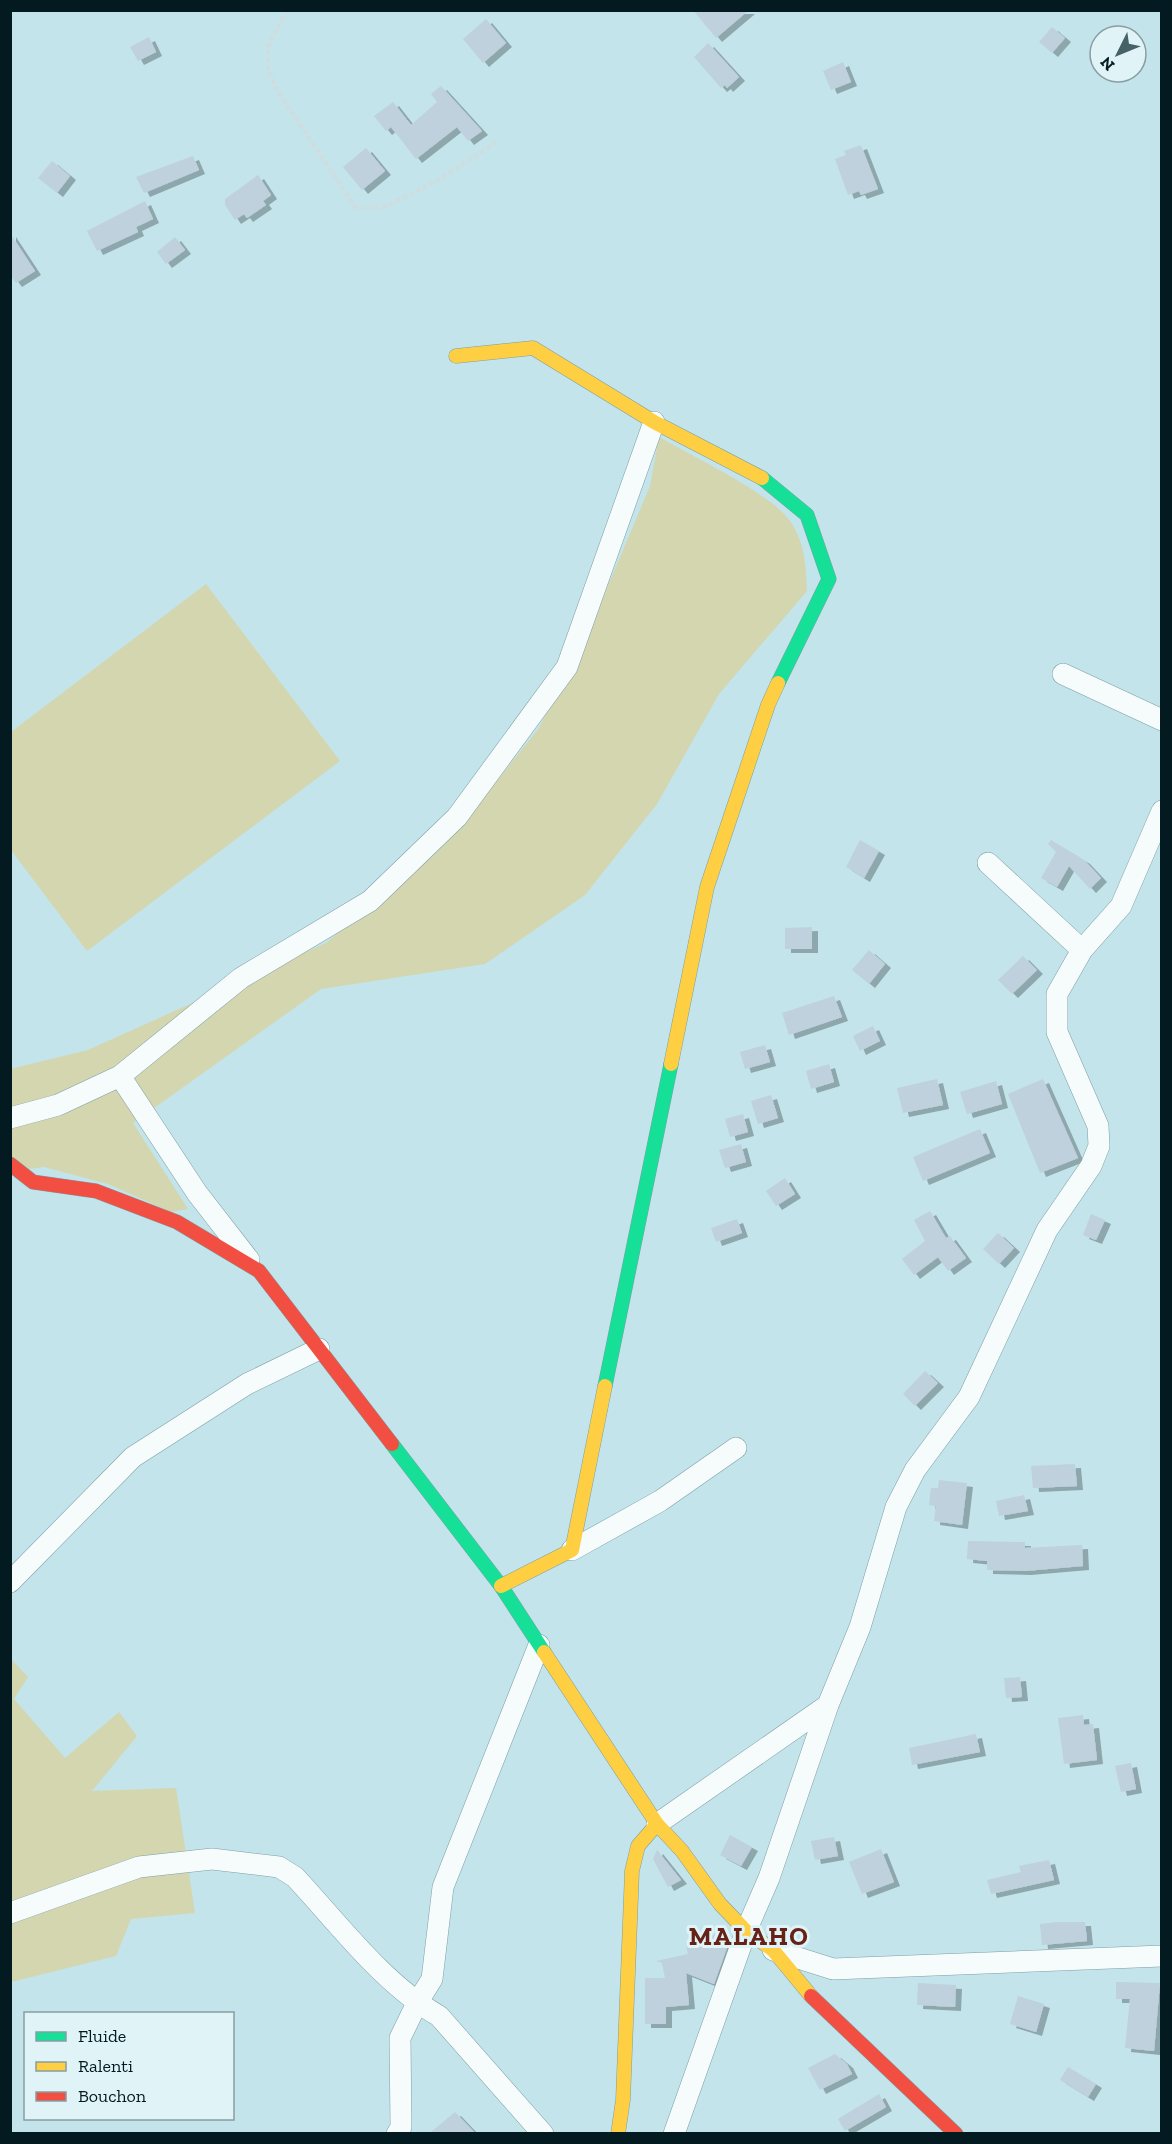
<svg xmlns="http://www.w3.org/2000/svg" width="1172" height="2144" viewBox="0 0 1172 2144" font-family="'Zilla Slab',serif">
<defs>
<filter id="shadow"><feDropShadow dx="6" dy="4" stdDeviation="0" flood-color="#0004"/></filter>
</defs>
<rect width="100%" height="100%" fill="#c2e4ea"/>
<!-- green -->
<path fill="#d4d6af" d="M 659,437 C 690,455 772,494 790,521 C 805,542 806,567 807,591 L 719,694 L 657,804 L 585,895 L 485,964 L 321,989 L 133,1123 L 188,1209 L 171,1212 L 108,1184 L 44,1167 L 11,1171 L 10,1069 L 88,1050 L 326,943 L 453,836 L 539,728 L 591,626 L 650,486 Z
M 206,584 L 340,761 L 87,951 L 11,850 L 11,732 Z
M 10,1658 L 28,1677 L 14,1699 L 65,1758 L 119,1712 L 137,1736 L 92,1791 L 176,1788 L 195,1913 L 131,1919 L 116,1956 L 11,1982 Z"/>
<!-- building -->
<path fill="#bfd1dc" filter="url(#shadow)" d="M 693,10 L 749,10 L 716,38 Z
M 486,19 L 506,43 L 483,63 L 463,39 Z
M 1052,27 L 1065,38 L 1052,53 L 1039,42 Z
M 149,37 L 156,52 L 138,61 L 130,47 Z
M 708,43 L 739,77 L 727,88 L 725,85 L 721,88 L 694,57 Z
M 843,62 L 851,82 L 831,90 L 823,71 Z
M 441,86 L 482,131 L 468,141 L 457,127 L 416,159 L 391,127 L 386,131 L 374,116 L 393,102 L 411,125 L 437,102 L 431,94 Z
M 861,145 L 878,189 L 861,195 L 859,191 L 848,195 L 835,159 L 846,155 L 844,151 Z
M 366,148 L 385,171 L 362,190 L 343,167 Z
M 193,156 L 199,170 L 144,193 L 136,177 Z
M 52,161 L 70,176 L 57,193 L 38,178 Z
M 258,175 L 271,195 L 263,201 L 266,205 L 247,218 L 244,214 L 235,220 L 225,205 L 225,199 Z
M 145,201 L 153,219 L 136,227 L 138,232 L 97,251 L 87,231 Z
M 10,233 L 35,271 L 16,283 L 10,275 Z
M 175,237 L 185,250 L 166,264 L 157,252 Z
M 860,840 L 879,851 L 864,878 L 846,867 Z
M 1051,840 L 1084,860 L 1101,878 L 1090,889 L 1069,866 L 1057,887 L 1041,878 L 1056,852 L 1048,844 Z
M 812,927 L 812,949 L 785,949 L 785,928 Z
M 869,950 L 885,964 L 869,984 L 852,970 Z
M 1023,956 L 1037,970 L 1012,994 L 998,980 Z
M 834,996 L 842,1017 L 789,1035 L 782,1013 Z
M 873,1026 L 880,1041 L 860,1051 L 853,1036 Z
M 765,1045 L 770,1062 L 745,1069 L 740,1052 Z
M 829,1064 L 834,1082 L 811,1089 L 806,1071 Z
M 937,1079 L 943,1105 L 903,1113 L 897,1088 Z
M 1043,1079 L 1078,1158 L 1040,1173 L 1008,1094 Z
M 996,1081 L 1002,1104 L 967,1114 L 960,1092 Z
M 771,1095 L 778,1118 L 758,1124 L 751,1101 Z
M 743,1114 L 748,1132 L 730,1137 L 725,1119 Z
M 980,1129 L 990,1153 L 923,1181 L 913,1157 Z
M 741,1144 L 746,1162 L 725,1168 L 719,1150 Z
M 785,1178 L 795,1194 L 776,1206 L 766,1191 Z
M 930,1211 L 946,1238 L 950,1236 L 966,1258 L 948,1271 L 938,1257 L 914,1275 L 902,1259 L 925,1241 L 914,1220 Z
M 1091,1214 L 1105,1220 L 1096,1240 L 1083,1235 Z
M 737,1219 L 742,1233 L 716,1242 L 711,1228 Z
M 998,1233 L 1014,1248 L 999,1264 L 983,1249 Z
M 925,1371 L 938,1383 L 915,1406 L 903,1394 Z
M 1075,1464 L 1077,1486 L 1033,1488 L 1031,1466 Z
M 939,1480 L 967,1483 L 962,1525 L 934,1521 L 936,1506 L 929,1505 L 931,1488 L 938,1488 Z
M 1024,1495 L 1028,1511 L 999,1516 L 996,1501 Z
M 968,1541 L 1025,1542 L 1025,1548 L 1082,1545 L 1083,1566 L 1025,1571 L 987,1570 L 987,1561 L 967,1559 Z
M 1020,1677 L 1022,1697 L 1006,1698 L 1004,1678 Z
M 1083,1715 L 1084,1725 L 1093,1724 L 1097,1760 L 1064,1764 L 1058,1718 Z
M 976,1734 L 980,1752 L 912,1765 L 909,1748 Z
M 1131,1763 L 1136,1789 L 1121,1792 L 1115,1766 Z
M 730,1835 L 752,1847 L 741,1866 L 720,1855 Z
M 834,1837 L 838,1856 L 815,1860 L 811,1841 Z
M 881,1849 L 894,1882 L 862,1894 L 849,1862 Z
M 657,1850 L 681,1880 L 668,1887 L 653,1859 Z
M 1049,1860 L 1054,1880 L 991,1894 L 987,1880 L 1021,1872 L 1019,1866 Z
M 1057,1922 L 1085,1922 L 1087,1941 L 1042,1945 L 1040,1924 Z
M 722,1932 L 728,1945 L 714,1984 L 686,1973 L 689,2005 L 666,2007 L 666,2024 L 645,2024 L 645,1978 L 665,1978 L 662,1963 L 656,1961 L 688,1954 L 686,1946 Z
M 1116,1982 L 1160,1983 L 1154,2051 L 1125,2048 L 1130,1999 L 1116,1999 Z
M 918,1983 L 956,1985 L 955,2007 L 917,2005 Z
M 1018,1996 L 1044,2004 L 1036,2032 L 1010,2024 Z
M 835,2054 L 847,2064 L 852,2074 L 820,2090 L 808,2068 Z
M 1068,2067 L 1096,2084 L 1088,2097 L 1060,2080 Z
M 879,2094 L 886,2107 L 845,2131 L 838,2119 Z
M 455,2112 L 475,2133 L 430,2133 Z"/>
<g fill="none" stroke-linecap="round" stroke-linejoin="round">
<defs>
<path id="street" d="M 1063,674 L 1162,720
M 988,863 L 1082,950
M 120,1076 L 197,1193 L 249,1260
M 10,1118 L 58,1105 L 120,1076 L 241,978 L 370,901 L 457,817 L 567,667 L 654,422
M 572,1550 L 660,1501 L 736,1448
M 10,1582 L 133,1457 L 247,1384 L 319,1349
M 657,1824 L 828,1705
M 10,1913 L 139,1867 L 212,1859 L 279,1867 L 295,1877 C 338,1923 383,1984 439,2016 L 543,2134
M 773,1950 L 833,1969 L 1162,1956
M 397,2134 L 401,2127 L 400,2038 L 417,2003 L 432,1979 L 443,1887 L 539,1645
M 674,2134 L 746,1931 L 769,1878 L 828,1705 L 860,1627 L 896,1507 L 915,1470 L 969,1397 L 1047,1230 L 1091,1166 L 1099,1146 L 1098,1126 L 1057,1032 L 1057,994 L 1082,950 L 1121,906 L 1162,811"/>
<path id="fast" d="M 762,478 L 807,515 L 829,579 L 778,683
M 605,1386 L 671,1064
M 392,1444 L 501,1586 L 544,1652"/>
<path id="slow" d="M 456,356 L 533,348 L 654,422 L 762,478
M 671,1064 L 707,887 L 768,705 L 778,683
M 501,1586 L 572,1550 L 605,1386
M 544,1652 L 657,1824 L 682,1851 L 720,1904 L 746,1931 L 773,1950 L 811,1996
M 618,2134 L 623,2100 L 632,1871 L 638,1846 L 657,1824"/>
<path id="jam" d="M 10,1164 L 33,1182 L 96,1191 L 177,1222 L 259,1271 L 392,1444
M 811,1996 L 956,2134"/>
</defs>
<!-- street casing -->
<use href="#street" stroke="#7d9fa5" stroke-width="22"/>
<!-- fast casing -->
<use href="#fast" stroke="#7d9fa5" stroke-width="15"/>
<!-- slow casing -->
<use href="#slow" stroke="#7d9fa5" stroke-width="15"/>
<!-- jam casing -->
<use href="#jam" stroke="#7d9fa5" stroke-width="15"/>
<!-- path -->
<path stroke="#d0dcdd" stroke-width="4" stroke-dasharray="4.5 3" stroke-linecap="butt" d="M 287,10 L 268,46 L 268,69 L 278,92 L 356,208 L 385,207 L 438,180 L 499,141"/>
<!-- street -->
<use href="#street" stroke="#f6fbfc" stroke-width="21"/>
<!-- fast -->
<use href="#fast" stroke="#16e098" stroke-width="14"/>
<!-- slow -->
<use href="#slow" stroke="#ffcf43" stroke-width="14"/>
<!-- jam -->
<use href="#jam" stroke="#f24e42" stroke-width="14"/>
</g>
<g text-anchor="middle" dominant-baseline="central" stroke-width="6" stroke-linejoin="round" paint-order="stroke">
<!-- district labels -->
<g font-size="26" font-weight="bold" letter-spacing="1.5" fill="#662217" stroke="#e0f4f8">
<text x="749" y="1936">MALAHO</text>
</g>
</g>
<!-- border -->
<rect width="1172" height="2144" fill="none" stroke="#031b20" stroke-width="24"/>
<!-- legend -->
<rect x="24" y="2012" width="210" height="108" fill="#e0f4f8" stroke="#889da2" stroke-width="1.5"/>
<rect x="36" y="2032" width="30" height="9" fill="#16e098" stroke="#889da2" stroke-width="1.5"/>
<text x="78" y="2042" font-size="18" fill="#031b20">Fluide</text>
<rect x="36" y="2062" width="30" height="9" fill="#ffcf43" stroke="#889da2" stroke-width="1.5"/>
<text x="78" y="2072" font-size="18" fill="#031b20">Ralenti</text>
<rect x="36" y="2092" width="30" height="9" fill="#f24e42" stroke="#889da2" stroke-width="1.5"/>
<text x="78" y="2102" font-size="18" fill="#031b20">Bouchon</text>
<!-- north arrow -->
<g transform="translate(1118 54) rotate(227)"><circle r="28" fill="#e0f4f8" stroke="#889da2" stroke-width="1.5"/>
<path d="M0-4.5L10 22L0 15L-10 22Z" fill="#466167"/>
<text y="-9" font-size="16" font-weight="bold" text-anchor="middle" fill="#031b20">N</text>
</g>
</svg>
